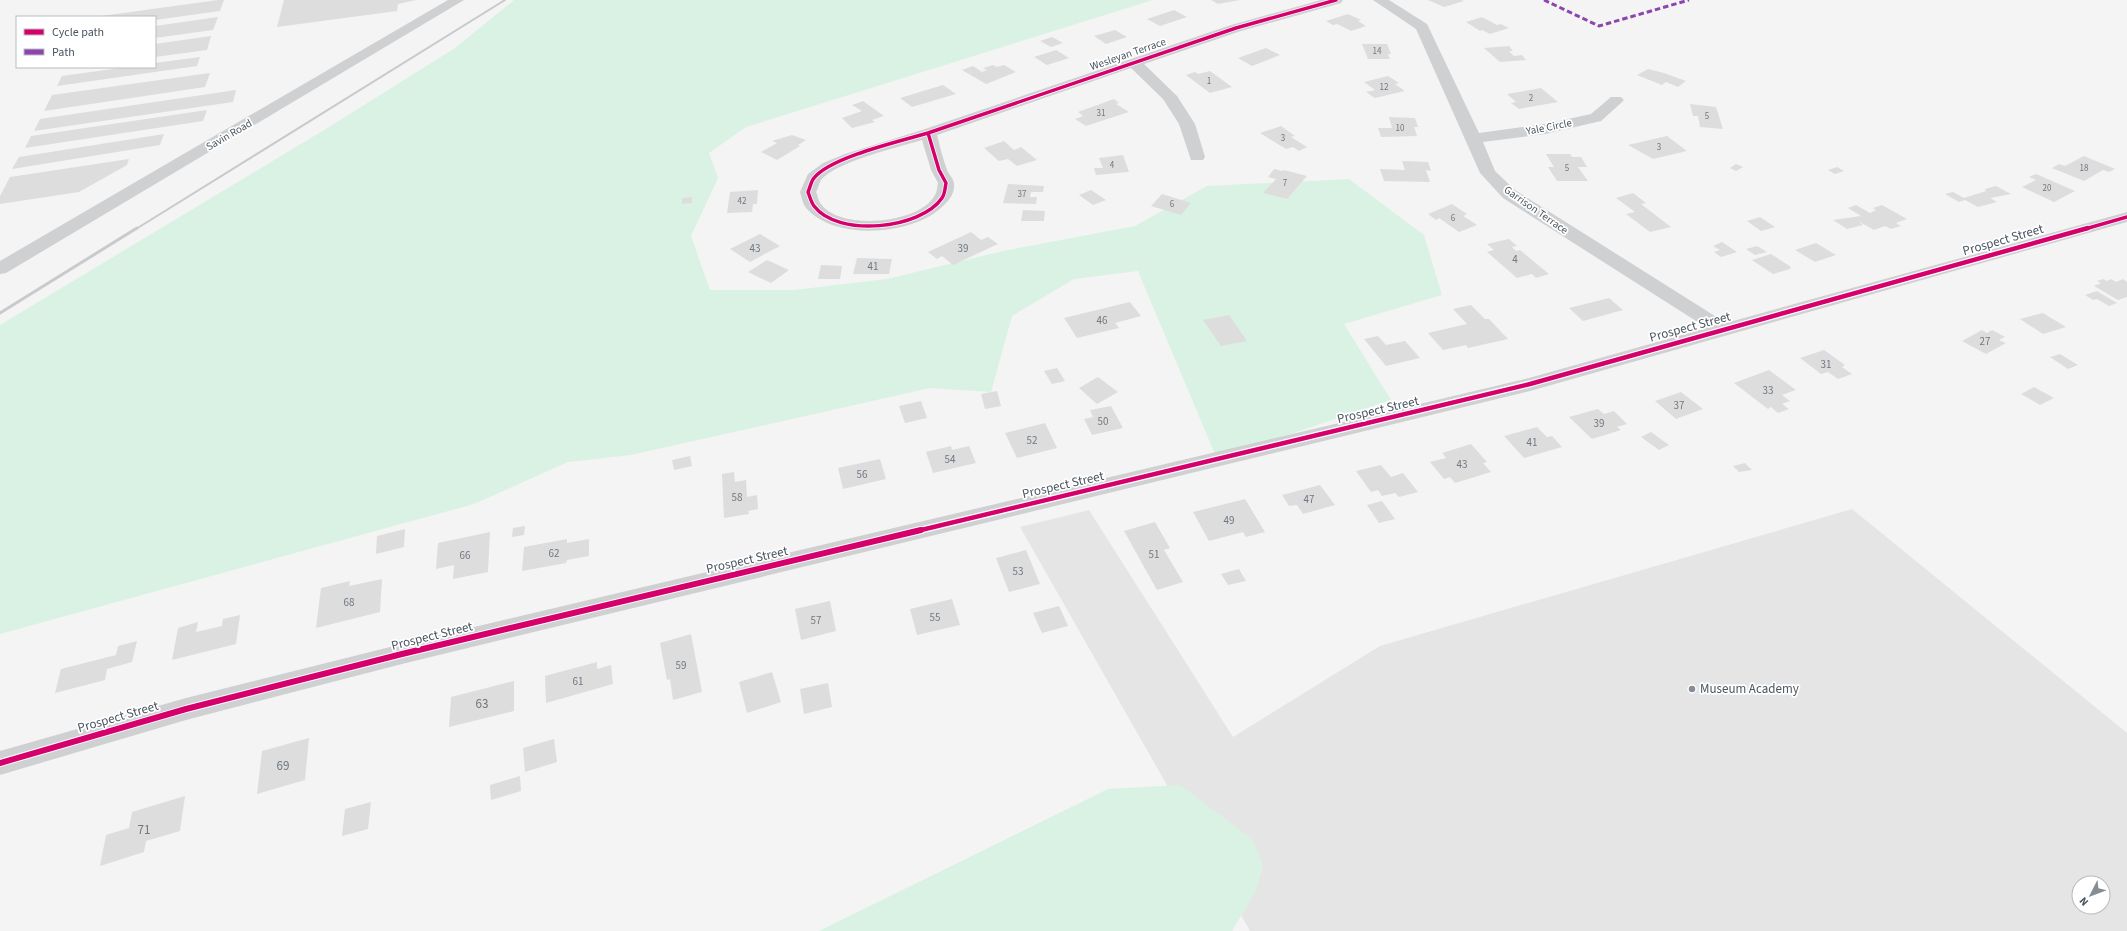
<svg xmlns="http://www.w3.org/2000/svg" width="2127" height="931" viewBox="0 0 2127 931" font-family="'Source Sans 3',sans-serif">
<rect width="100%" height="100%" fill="#f4f4f4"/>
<!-- education -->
<path fill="#e6e5e6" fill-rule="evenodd" d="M 1852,509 L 2127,733 L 2127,931 L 1250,931 L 1020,527 L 1089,510 L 1233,737 L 1380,646 ZM 2079,883 L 2103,883 L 2103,907 L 2079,907 Z"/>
<!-- green -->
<path fill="#d9f2e3" d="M 514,0 L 1153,0 L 746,127 L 709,153 L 718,178 L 691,236 L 710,290 L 794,290 L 887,279 L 1003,251 L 1135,226 L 1207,186 L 1349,179 L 1424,235 L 1442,295 L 1344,324 L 1391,400 L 1217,459 L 1138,271 L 1074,279 L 1012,316 L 991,392 L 930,388 L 631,455 L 568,462 L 474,504 L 0,634 L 0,325 L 329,127 L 455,48 Z
M 1180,785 L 1252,839 L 1263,866 L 1256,891 L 1232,931 L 819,931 L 1108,789 Z"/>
<!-- building -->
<path fill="#ddddde" d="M 218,0 L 224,0 L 220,11 L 155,20 L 155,17 L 94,17 Z
M 284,0 L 416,0 L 398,4 L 397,11 L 277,27 Z
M 1211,0 L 1240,0 L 1218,4 Z
M 1428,0 L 1461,0 L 1464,1 L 1444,7 Z
M 1174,10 L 1187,17 L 1160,26 L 1147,19 Z
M 1348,14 L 1361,20 L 1358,21 L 1366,26 L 1351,31 L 1337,24 L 1333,25 L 1326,21 Z
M 218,17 L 213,30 L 155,38 L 155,26 Z
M 1482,17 L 1497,25 L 1501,24 L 1509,28 L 1490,34 L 1482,30 L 1480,31 L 1466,22 Z
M 1115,30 L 1127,37 L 1106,44 L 1094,36 Z
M 211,36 L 207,50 L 155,57 L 155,44 Z
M 1052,37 L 1063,43 L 1051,47 L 1040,41 Z
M 1362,44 L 1387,44 L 1391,54 L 1388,54 L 1390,59 L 1368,59 Z
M 1509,46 L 1513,51 L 1509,51 L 1514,56 L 1522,55 L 1526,60 L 1500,62 L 1484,48 Z
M 1266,48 L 1280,55 L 1252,66 L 1238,58 Z
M 1056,50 L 1069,58 L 1047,65 L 1034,57 Z
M 200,57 L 197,66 L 57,86 L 62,76 L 127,67 L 155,67 L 155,63 Z
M 993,65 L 997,67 L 1004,65 L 1016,72 L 986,84 L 962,70 L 973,66 L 982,72 L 987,70 L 983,68 Z
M 1648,69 L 1664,73 L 1686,81 L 1678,87 L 1666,82 L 1662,85 L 1637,75 Z
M 1210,71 L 1232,87 L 1210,93 L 1186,75 L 1195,72 L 1198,74 Z
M 210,73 L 205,87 L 44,111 L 52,95 Z
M 1388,76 L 1399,83 L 1395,84 L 1405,91 L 1375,98 L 1366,92 L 1375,90 L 1364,82 Z
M 943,85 L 956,94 L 912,107 L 900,98 Z
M 1541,88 L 1558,102 L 1519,109 L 1511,103 L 1516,102 L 1507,94 Z
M 236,90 L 233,102 L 34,131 L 40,119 Z
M 1114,99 L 1119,103 L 1116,104 L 1129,112 L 1086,126 L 1075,119 L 1083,116 L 1078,112 Z
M 863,101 L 884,116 L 872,120 L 875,122 L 852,128 L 842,118 L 862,111 L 852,105 Z
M 1690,104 L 1716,107 L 1723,129 L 1700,127 L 1698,116 L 1693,116 Z
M 207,110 L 203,121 L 25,148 L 31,136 Z
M 1389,117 L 1415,118 L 1418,127 L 1414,127 L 1417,136 L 1381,137 L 1378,128 L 1392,128 Z
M 1281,126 L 1295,136 L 1291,137 L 1307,147 L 1299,151 L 1293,147 L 1286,149 L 1260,133 Z
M 164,134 L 160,145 L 12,169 L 19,157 Z
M 792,135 L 806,140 L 798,145 L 800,146 L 777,160 L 761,152 L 777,143 L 772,141 Z
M 1667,136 L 1687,151 L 1653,159 L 1628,145 Z
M 1004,141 L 1014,150 L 1021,147 L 1037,160 L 1017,166 L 1008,159 L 999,161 L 984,148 Z
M 1546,154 L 1570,154 L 1572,157 L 1581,157 L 1587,167 L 1578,167 L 1588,181 L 1557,181 L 1548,167 L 1554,167 Z
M 1123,155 L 1129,172 L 1096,175 L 1094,168 L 1103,168 L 1099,158 Z
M 2084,156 L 2115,169 L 2109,172 L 2103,170 L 2084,181 L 2052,168 L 2059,164 L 2065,166 Z
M 129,159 L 127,165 L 79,192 L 0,204 L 0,196 L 10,177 Z
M 1402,161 L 1428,162 L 1431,171 L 1426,170 L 1430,182 L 1384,181 L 1380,169 L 1405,170 Z
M 1736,164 L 1743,167 L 1736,171 L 1730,168 Z
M 1837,167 L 1844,171 L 1835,174 L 1828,170 Z
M 1274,169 L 1282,171 L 1284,170 L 1307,176 L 1287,199 L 1263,193 L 1276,179 L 1268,177 Z
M 2036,174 L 2075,191 L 2054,202 L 2022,187 L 2036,180 L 2029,177 Z
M 1008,184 L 1044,186 L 1043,192 L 1031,192 L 1030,197 L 1037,197 L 1036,204 L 1003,203 Z
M 1996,186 L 2011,194 L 1990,198 L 1997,202 L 1978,207 L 1965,200 L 1959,202 L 1945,194 L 1953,192 L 1964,198 L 1986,191 L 1985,189 Z
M 758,190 L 757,204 L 753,204 L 752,212 L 727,213 L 730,192 Z
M 1091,190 L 1106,200 L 1093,205 L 1079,195 Z
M 1633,193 L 1646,203 L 1641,204 L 1671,227 L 1650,232 L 1626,214 L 1635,212 L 1616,198 Z
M 1162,194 L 1191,203 L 1181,215 L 1151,206 Z
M 692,197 L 692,203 L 682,204 L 682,198 Z
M 1452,204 L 1467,214 L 1463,216 L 1477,225 L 1459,232 L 1439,218 L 1436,220 L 1428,214 Z
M 1856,205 L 1870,213 L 1876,210 L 1873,208 L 1882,205 L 1907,219 L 1896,223 L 1901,226 L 1891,229 L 1885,226 L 1874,230 L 1858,221 L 1863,225 L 1847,229 L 1833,220 L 1861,216 L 1848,208 Z
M 1023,210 L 1045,211 L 1044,221 L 1021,221 Z
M 1760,217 L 1775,227 L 1761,231 L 1747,221 Z
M 971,232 L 981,240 L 988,237 L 998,244 L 953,265 L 942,256 L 937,259 L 928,252 Z
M 760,234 L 780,246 L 750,262 L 730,249 Z
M 1509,239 L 1517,246 L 1512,247 L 1516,251 L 1520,250 L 1549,274 L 1536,278 L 1532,274 L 1517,278 L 1487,252 L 1494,250 L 1487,244 Z
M 1722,242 L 1737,252 L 1721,257 L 1714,252 L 1720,250 L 1713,246 Z
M 1816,243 L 1836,255 L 1815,262 L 1795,250 Z
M 1757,246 L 1767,252 L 1755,255 L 1746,249 Z
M 1771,254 L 1791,267 L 1790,269 L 1773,274 L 1752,260 Z
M 857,258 L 892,259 L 889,274 L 853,274 Z
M 767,260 L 789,270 L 771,283 L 748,272 Z
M 821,265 L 842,266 L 840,279 L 818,279 Z
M 2103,279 L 2107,281 L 2111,279 L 2116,282 L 2123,279 L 2127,282 L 2127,297 L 2118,300 L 2094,286 L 2101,283 L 2097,281 Z
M 2097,291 L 2117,303 L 2109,306 L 2097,299 L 2093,300 L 2085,295 Z
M 1609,298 L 1623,310 L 1583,321 L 1569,308 Z
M 1130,302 L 1141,316 L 1115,323 L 1119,328 L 1077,338 L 1064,318 Z
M 1471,305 L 1485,319 L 1489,319 L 1508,339 L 1468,348 L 1466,345 L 1443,350 L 1428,333 L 1467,324 L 1453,309 Z
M 2043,313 L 2066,327 L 2043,334 L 2020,319 Z
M 1229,315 L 1247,341 L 1221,346 L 1203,320 Z
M 1982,330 L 1987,333 L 1992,330 L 2005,337 L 1999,340 L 2006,343 L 1986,354 L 1962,341 Z
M 1378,336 L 1386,345 L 1405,341 L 1420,358 L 1386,366 L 1364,339 Z
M 1824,350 L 1845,365 L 1842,367 L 1852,374 L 1838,379 L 1828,372 L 1821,374 L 1800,358 Z
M 2060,354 L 2078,365 L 2068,369 L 2050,357 Z
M 1057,368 L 1065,381 L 1052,384 L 1044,371 Z
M 1769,370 L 1796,390 L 1782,395 L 1790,401 L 1782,404 L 1789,409 L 1778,413 L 1771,407 L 1768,409 L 1734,383 Z
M 1098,377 L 1118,392 L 1097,404 L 1079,388 Z
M 2034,387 L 2054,398 L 2040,405 L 2021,394 Z
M 997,391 L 1001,406 L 985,409 L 981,394 Z
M 1681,392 L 1703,409 L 1676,419 L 1655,401 Z
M 921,401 L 927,418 L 905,423 L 899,406 Z
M 1111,406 L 1123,428 L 1092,435 L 1084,419 L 1093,417 L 1090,410 Z
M 1598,409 L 1604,414 L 1614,411 L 1627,424 L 1617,427 L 1621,430 L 1592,439 L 1569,417 Z
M 1045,423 L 1057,448 L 1017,458 L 1005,433 Z
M 1537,427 L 1547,437 L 1552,436 L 1562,447 L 1524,458 L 1504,436 Z
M 1651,432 L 1669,445 L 1659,450 L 1641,437 Z
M 1471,444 L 1487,462 L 1483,463 L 1491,472 L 1455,483 L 1450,477 L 1444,479 L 1430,462 L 1446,458 L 1442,453 Z
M 951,446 L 952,450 L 969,446 L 976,463 L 933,473 L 926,452 Z
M 690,456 L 692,466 L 674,470 L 672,460 Z
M 880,459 L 886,479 L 843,489 L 838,468 Z
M 1745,463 L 1752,470 L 1739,472 L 1733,466 Z
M 1381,465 L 1391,477 L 1403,473 L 1418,492 L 1399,497 L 1395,493 L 1382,496 L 1378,490 L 1371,492 L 1356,471 Z
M 734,472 L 735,482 L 746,480 L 747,497 L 757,495 L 758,509 L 748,511 L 749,514 L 724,518 L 722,474 Z
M 1320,485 L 1335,505 L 1303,514 L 1297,505 L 1289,506 L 1282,495 Z
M 1245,499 L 1265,532 L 1246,537 L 1243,532 L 1209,541 L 1193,512 Z
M 1382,501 L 1395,519 L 1379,523 L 1367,505 Z
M 1155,522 L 1170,548 L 1164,550 L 1183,582 L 1157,590 L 1124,531 Z
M 525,526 L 524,535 L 512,537 L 513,528 Z
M 405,529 L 404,547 L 376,554 L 377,536 Z
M 490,532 L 488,572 L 453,579 L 454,565 L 436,569 L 438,543 Z
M 567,539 L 567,543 L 589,539 L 589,556 L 567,560 L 566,563 L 522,571 L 524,547 Z
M 1026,550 L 1040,584 L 1009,592 L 996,558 Z
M 1239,569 L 1246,581 L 1228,585 L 1221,574 Z
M 382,579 L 380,612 L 316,628 L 321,588 L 350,581 L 349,586 Z
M 952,599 L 960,625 L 917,635 L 910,609 Z
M 830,601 L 836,631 L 801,640 L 795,609 Z
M 1059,606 L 1068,626 L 1042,633 L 1033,613 Z
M 240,615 L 236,644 L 172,660 L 178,628 L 198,622 L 196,632 L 222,626 L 223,619 Z
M 691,634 L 702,692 L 673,700 L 670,679 L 667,680 L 660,643 Z
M 137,641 L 132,662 L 107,669 L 105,680 L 55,693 L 61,669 L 116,655 L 118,646 Z
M 597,662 L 597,669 L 611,665 L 613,684 L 546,703 L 545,676 Z
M 772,672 L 781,702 L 747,713 L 739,682 Z
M 514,681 L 514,711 L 449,727 L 451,697 Z
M 828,683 L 832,707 L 804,714 L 800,689 Z
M 309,738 L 305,780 L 257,794 L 262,751 Z
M 554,739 L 557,762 L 525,772 L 523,748 Z
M 520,776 L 521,791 L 491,800 L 490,785 Z
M 185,796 L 180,831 L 146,841 L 144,852 L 100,866 L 106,835 L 129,828 L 132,812 Z
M 371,802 L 368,829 L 342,836 L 345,809 Z"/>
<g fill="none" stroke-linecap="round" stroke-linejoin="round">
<!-- minor -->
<path fill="#ced0d2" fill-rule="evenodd" d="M 448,0 L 464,0 L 6,273 L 0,274 L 0,261 Z
M 1321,0 L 1343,0 L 1341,3 L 1241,31 L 1144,64 L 1177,96 L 1195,124 L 1205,157 L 1203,160 L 1191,160 L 1179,124 L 1163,99 L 1131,68 L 937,135 C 940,147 943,159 947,170 C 949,175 954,179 954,184 C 955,192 950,200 944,205 C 916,235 839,241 809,211 C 803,206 802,199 800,192 L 808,174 L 823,163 L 845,154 L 922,130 L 1231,25 ZM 922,140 L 931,170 L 938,183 C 937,187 937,192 935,195 C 920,224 840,231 821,204 C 818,201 818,195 816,192 C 818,189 819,183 821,180 C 835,162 899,147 922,140 Z
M 1373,0 L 1389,0 L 1427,24 L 1479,133 L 1545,124 L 1591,114 L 1611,97 L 1621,97 L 1624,100 L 1621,103 L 1601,121 L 1545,134 L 1483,142 L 1495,171 L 1515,190 L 1726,323 L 2127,212 L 2127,222 L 1530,391 L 402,664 L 186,720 L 0,775 L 0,751 L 186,698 L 402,644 L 1445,398 L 1529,378 L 1707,328 L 1503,198 L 1480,173 L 1416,29 Z"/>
<!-- rail-far1 -->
<path stroke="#c9cacc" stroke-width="2" d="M 136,229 L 505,0"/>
<!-- rail -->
<path stroke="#c9cacc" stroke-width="3" d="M 0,313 L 137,228"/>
<!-- quiet -->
<path stroke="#8e44ad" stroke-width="3" stroke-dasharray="5.5 3" stroke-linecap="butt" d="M 1544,0 L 1599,26 L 1689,0"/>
<defs>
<path id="cycleway-far2" d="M 928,133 L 939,170 L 946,183 C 945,188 945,194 942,198 C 921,229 838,238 814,206 C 811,202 810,197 808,192 C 810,188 811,181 814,178 C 831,157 901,141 928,133 Z
M 928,133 L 1236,28 L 1336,0
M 2085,229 L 2127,217"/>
<path id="cycleway-far1" d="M 917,531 L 1530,384 L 2088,228"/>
<path id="cycleway" d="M 0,763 L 186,709 L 402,654 L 921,530"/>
</defs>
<!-- cycleway-far2 casing -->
<use href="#cycleway-far2" stroke="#fff" stroke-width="5"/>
<!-- cycleway-far1 casing -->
<use href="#cycleway-far1" stroke="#fff" stroke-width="7"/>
<!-- cycleway casing -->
<use href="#cycleway" stroke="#fff" stroke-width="8"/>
<!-- cycleway-far2 -->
<use href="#cycleway-far2" stroke="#d6006c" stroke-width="3.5"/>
<!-- cycleway-far1 -->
<use href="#cycleway-far1" stroke="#d6006c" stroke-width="4.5"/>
<!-- cycleway -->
<use href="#cycleway" stroke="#d6006c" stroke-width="6"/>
</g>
<!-- markers -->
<circle fill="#868d94" stroke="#fff" stroke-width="1.5" cx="1692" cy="689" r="4"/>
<g text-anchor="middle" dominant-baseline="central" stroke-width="3.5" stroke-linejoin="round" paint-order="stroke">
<!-- far-number labels -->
<g font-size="9" fill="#707881">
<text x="1377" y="51">14</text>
<text x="1209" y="81">1</text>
<text x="1384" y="87">12</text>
<text x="1531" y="98">2</text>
<text x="1101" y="113">31</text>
<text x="1707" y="116">5</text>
<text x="1400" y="128">10</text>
<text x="1283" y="138">3</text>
<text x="1659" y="147">3</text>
<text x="1112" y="165">4</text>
<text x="1567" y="168">5</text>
<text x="2084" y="168">18</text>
<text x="1285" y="183">7</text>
<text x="2047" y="188">20</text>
<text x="1022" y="194">37</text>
<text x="742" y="201">42</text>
<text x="1172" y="204">6</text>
<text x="1453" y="218">6</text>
</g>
<!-- far-street labels -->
<g font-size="11" fill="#4a5661" stroke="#fff">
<text transform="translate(1128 54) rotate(-19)">Wesleyan Terrace</text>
<text transform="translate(1549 127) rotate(-11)">Yale Circle</text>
<text transform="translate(229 135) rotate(-30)">Savin Road</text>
<text transform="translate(1536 210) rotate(35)">Garrison Terrace</text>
</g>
<!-- number labels -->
<g font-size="11" fill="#707881">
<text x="755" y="248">43</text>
<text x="963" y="248">39</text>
<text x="1515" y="259">4</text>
<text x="873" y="266">41</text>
<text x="1102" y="320">46</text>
<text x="1985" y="341">27</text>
<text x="1826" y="364">31</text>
<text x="1768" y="390">33</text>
<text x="1679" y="405">37</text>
<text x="1103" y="421">50</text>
<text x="1599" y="423">39</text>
<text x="1032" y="440">52</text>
<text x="1532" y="442">41</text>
<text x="950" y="459">54</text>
<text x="1462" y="464">43</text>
<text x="862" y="474">56</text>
<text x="737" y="497">58</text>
<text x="1309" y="499">47</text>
<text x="1229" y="520">49</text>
<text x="554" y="553">62</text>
<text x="1154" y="554">51</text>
<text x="465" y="555">66</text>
<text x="1018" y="571">53</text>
<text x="349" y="602">68</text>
<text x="935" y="617">55</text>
<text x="816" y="620">57</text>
<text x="681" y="665">59</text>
<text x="578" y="681">61</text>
</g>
<!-- street labels -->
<g font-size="13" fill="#4a5661" stroke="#fff">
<text transform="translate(2003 240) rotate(-16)">Prospect Street</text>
<text transform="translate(1690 327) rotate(-15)">Prospect Street</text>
<text transform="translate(1378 410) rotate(-13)">Prospect Street</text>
<text transform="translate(1063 485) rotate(-13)">Prospect Street</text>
<text transform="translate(747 560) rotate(-13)">Prospect Street</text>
<text transform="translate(432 636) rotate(-14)">Prospect Street</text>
<text transform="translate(118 717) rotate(-16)">Prospect Street</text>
</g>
<!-- poi labels -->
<g font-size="13" fill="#4a5661" stroke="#fff" text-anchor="start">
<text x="1700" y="689">Museum Academy</text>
</g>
<!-- near-number labels -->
<g font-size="13" fill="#707881">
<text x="482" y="704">63</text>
<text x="283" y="766">69</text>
<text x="144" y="830">71</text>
</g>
</g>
<!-- legend -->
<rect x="16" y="16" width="140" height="52" fill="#ffffff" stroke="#b7bbc0"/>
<rect x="24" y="29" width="20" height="6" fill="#d6006c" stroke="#b7bbc0"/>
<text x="52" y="36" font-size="12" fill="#4a5661">Cycle path</text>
<rect x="24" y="49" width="20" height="6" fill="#8e44ad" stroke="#b7bbc0"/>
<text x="52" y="56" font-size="12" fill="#4a5661">Path</text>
<!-- north arrow -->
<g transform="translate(2091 895) rotate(228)"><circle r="19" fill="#ffffff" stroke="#b7bbc0"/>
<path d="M0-3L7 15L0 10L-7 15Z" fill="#868d94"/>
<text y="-6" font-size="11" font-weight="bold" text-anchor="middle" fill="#4a5661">N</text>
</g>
</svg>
